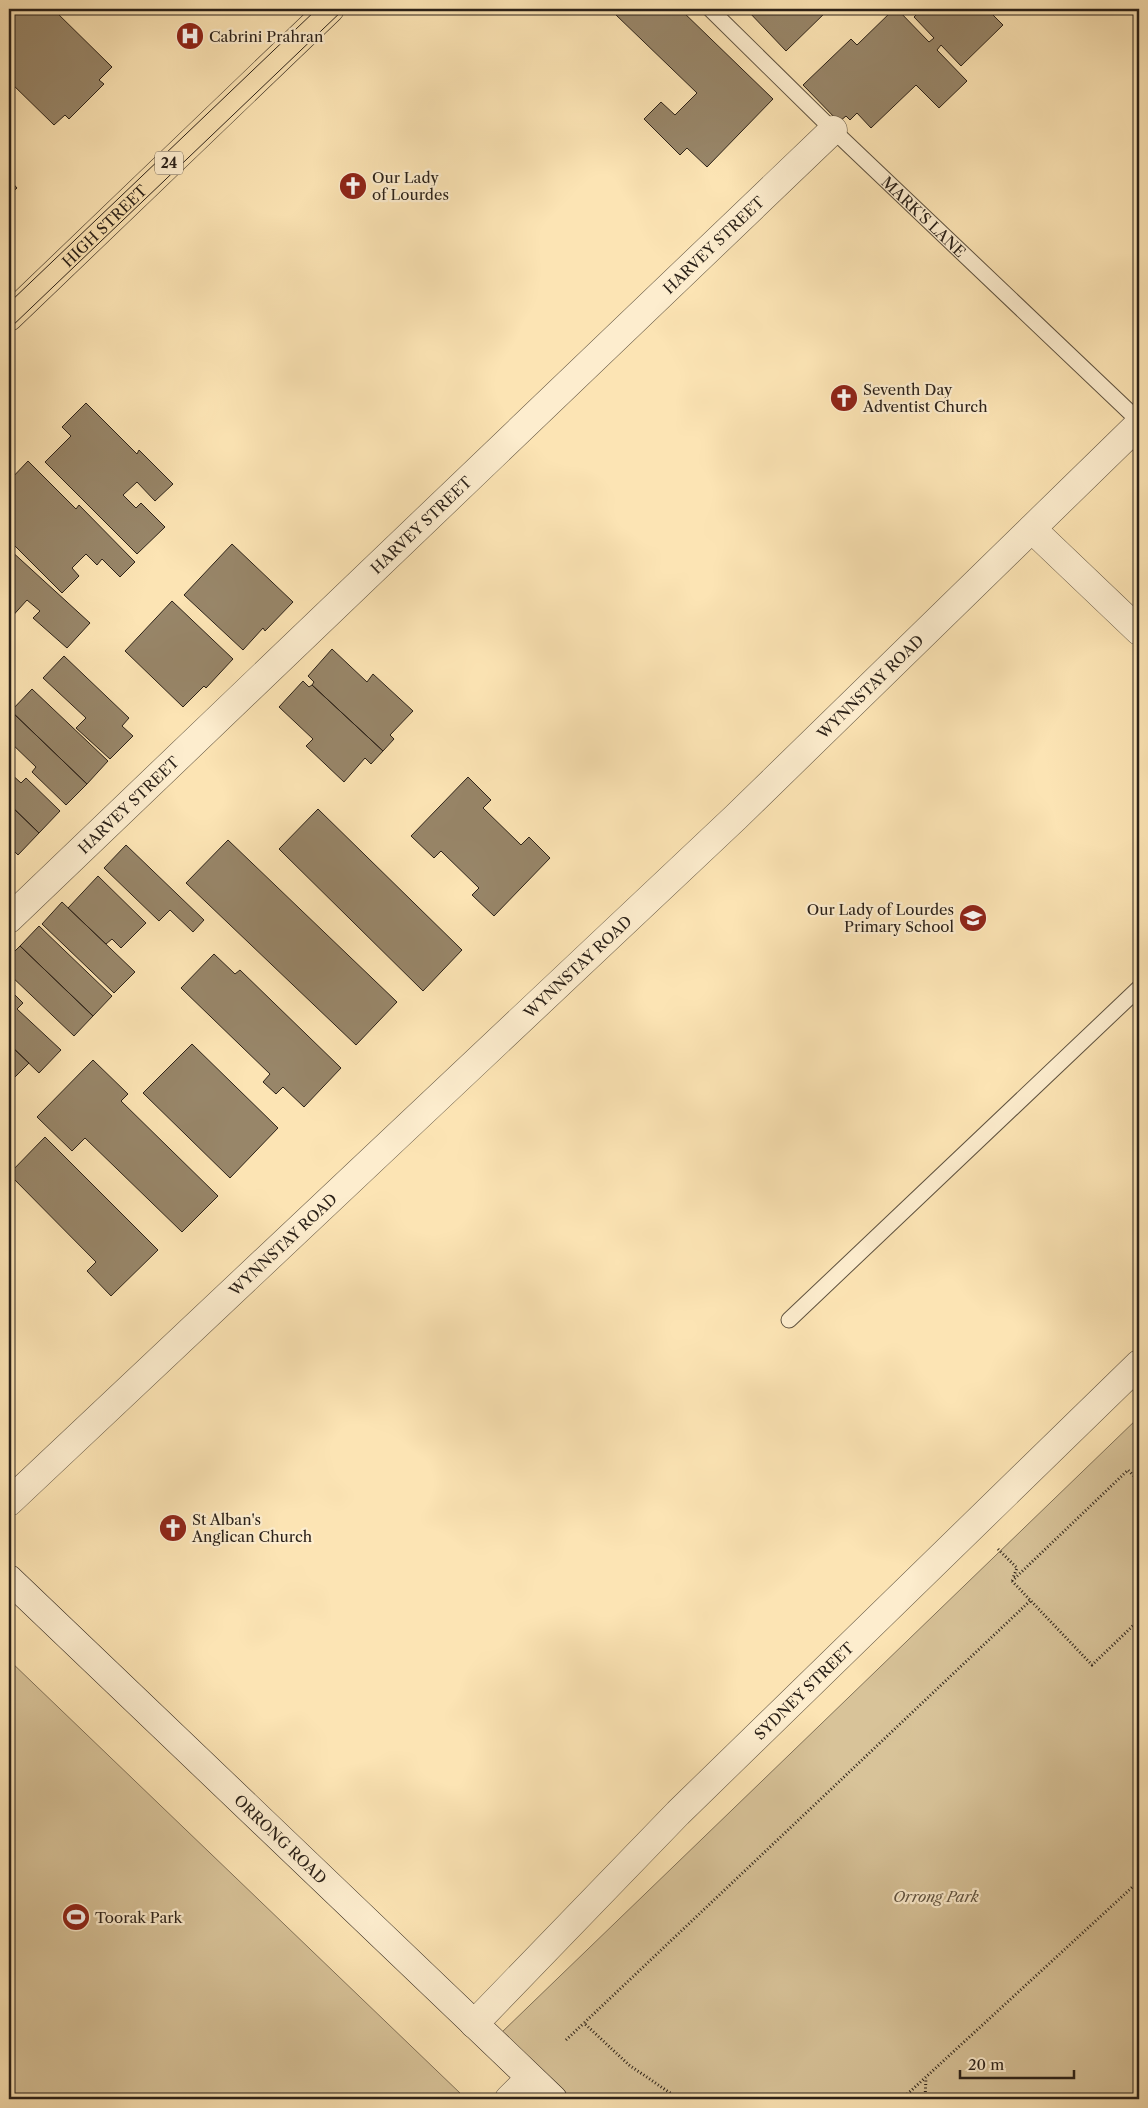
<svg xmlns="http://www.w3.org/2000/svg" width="1148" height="2108" viewBox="0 0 1148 2108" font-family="'Libre Caslon Text',serif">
<rect width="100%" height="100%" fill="#fce4b4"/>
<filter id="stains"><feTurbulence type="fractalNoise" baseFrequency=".004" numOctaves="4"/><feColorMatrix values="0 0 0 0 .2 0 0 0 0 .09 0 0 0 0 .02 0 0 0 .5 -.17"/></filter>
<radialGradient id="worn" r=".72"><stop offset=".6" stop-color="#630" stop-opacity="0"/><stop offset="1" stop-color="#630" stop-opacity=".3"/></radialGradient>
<!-- green -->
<path fill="#d8c399" stroke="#827258" d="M 1139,1417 L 1139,2099 L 553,2099 L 500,2034 Z
M 9,1660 L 461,2094 L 455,2099 L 9,2099 Z"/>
<!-- building -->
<path fill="#988669" stroke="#2b2118" d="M 9,9 L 53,9 L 112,67 L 99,80 L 104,84 L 69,119 L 65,115 L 54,125 L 9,81 Z
M 621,9 L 680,9 L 773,99 L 707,167 L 687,148 L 680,155 L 644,119 L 661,102 L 675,115 L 697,93 L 616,15 Z
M 751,9 L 829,9 L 786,51 L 748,11 Z
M 894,9 L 897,9 L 929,42 L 934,38 L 914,17 L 922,9 L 987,9 L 1003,25 L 961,66 L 941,45 L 937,50 L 967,81 L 939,108 L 916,85 L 871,128 L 857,113 L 850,120 L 846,116 L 839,122 L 803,85 L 851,39 L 857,45 Z
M 9,179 L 17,188 L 9,195 Z
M 86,403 L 137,454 L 139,450 L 173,484 L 155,501 L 137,482 L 123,495 L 136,508 L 141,503 L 165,527 L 137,554 L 45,462 L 71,436 L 62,427 Z
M 28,461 L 76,509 L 79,505 L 135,562 L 120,577 L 102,559 L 97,565 L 86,554 L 72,568 L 79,576 L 62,593 L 9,540 L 9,497 L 13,492 L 9,487 L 9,481 Z
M 232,544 L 293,602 L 265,631 L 263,628 L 243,650 L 184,595 Z
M 9,549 L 90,623 L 67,648 L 33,618 L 40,611 L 27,600 L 9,620 Z
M 172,601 L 233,659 L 206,688 L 204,686 L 183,707 L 125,651 Z
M 332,649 L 367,682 L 373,674 L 413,711 L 390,735 L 394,739 L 383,751 L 312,685 L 314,682 L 308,676 Z
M 64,656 L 129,718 L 122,726 L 133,736 L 110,759 L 76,728 L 86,718 L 43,678 Z
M 303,681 L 309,687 L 312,685 L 383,751 L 371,764 L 365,758 L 344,782 L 306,746 L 313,739 L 279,707 Z
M 32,689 L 108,761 L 87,784 L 11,711 Z
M 11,711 L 87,784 L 66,805 L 32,772 L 36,767 L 9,741 L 9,713 Z
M 9,772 L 21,783 L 26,778 L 60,811 L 39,833 L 9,804 Z
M 468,777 L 491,800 L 483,808 L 521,845 L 529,837 L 550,858 L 494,916 L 472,895 L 479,888 L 441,851 L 434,858 L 411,836 Z
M 9,804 L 39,833 L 18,855 L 9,846 Z
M 318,809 L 462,950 L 423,991 L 279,849 Z
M 228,840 L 397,1002 L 356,1045 L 186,883 Z
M 126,845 L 204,920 L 193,932 L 170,910 L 159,921 L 104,868 Z
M 98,876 L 146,923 L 121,948 L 112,939 L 106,944 L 68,908 Z
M 62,902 L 135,972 L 114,993 L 42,924 Z
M 39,926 L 112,996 L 93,1016 L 20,946 Z
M 20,946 L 93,1016 L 74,1036 L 9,974 L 9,957 Z
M 214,954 L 235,974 L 240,970 L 341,1068 L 304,1107 L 283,1087 L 276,1094 L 263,1082 L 270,1074 L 181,988 Z
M 9,989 L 23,1003 L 17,1009 L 61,1050 L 39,1073 L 9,1044 Z
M 9,1044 L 29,1063 L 9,1083 Z
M 192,1044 L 278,1128 L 230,1178 L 143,1093 Z
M 93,1060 L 128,1094 L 121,1101 L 218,1196 L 182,1232 L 85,1138 L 72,1151 L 37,1117 Z
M 45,1137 L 158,1250 L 111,1296 L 87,1271 L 96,1262 L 9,1174 Z"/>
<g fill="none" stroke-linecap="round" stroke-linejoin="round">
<defs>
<g id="service">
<path id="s1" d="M 710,9 L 833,130 L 1139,421"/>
<path d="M 789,1320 L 1139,988"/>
</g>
<g id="minor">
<path d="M 1032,529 L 1139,631"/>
<path id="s2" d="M 9,919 L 833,130"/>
<path id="s3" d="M 9,1502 L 736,817 L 1139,424"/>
<path id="s4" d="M 474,2024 L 678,1813 L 1139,1364"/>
<path d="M 509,2099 L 530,2078"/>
</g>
<g id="secondary">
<path id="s5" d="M 9,1579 L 553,2099"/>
</g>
<g id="primary">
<path id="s6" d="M 9,317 L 330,9"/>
</g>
</defs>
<!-- service casing -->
<use href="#service" stroke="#5f523f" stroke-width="17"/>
<!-- minor casing -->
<use href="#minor" stroke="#5f523f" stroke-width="29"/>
<!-- secondary casing -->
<use href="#secondary" stroke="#2b2118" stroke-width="29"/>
<!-- primary casing -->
<use href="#primary" stroke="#2b2118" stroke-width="29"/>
<!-- path -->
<path stroke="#2b2118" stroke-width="3" stroke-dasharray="1 2.5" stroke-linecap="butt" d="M 998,1549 L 1017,1568 L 1013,1578
M 1012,1581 L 1092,1665 L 1139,1620
M 1012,1581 L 1128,1470 L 1139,1481
M 566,2040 L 584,2023
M 679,2099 L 629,2065 L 584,2023 L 1031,1600
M 902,2099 L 1139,1881
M 925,2099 L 926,2078"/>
<!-- service -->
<use href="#service" stroke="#fdedce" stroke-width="15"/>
<!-- minor -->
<use href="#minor" stroke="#fdedce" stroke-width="28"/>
<!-- secondary -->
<use href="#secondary" stroke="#fdedce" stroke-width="28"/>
<!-- primary -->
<use href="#primary" stroke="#fce4b4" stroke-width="28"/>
<!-- tram -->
<path stroke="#2b2118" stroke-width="1" d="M 9,303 L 317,9
M 9,329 L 344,9"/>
</g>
<!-- icons -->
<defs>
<symbol id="hospital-disc" viewBox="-11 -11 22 22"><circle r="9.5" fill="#8f2418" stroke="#fdedce"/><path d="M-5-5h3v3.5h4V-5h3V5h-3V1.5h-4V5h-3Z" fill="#fff"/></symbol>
<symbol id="church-disc" viewBox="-11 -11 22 22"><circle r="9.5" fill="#8f2418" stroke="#fdedce"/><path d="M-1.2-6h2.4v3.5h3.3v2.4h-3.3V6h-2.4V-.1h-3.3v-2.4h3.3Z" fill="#fff"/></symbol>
<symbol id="school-disc" viewBox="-11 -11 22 22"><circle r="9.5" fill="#8f2418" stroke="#fdedce"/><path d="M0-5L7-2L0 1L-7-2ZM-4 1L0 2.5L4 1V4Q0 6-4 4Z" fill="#fff"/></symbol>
<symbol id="stadium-disc" viewBox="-11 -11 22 22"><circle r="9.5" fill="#8f2418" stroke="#fdedce"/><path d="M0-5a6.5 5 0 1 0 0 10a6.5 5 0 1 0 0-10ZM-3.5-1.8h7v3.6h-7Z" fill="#fff"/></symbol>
</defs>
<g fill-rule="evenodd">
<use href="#hospital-disc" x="174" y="20" width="32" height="32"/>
<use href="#church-disc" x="337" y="170" width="32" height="32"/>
<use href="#church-disc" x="828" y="382" width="32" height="32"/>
<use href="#school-disc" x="957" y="902" width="32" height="32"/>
<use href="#church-disc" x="157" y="1512" width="32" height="32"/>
<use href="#stadium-disc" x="60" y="1901" width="32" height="32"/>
</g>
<g text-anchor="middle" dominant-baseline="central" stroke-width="4.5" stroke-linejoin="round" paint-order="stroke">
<!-- shield labels -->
<rect fill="#fdedce" stroke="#6a5e4f" stroke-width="1" x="155" y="151.5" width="28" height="23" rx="4"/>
<g font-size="14" font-weight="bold" fill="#2b2118">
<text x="169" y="163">24</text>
</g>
<!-- poi labels -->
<g font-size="15" fill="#2b2118" stroke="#fdedce" text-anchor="start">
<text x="209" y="36">Cabrini Prahran</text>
<text x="372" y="177">Our Lady<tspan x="372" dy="17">of Lourdes</tspan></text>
<text x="863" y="389">Seventh Day<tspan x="863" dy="17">Adventist Church</tspan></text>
<text x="954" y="909" text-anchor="end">Our Lady of Lourdes<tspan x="954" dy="17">Primary School</tspan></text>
<text x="192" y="1519">St Alban's<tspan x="192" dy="17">Anglican Church</tspan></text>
<text x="95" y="1917">Toorak Park</text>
</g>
<!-- street labels -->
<g font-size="15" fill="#2b2118" stroke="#fdedce">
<text stroke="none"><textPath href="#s1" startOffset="298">MARK'S LANE</textPath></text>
<text stroke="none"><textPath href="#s6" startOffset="132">HIGH STREET</textPath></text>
<text stroke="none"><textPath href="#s2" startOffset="975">HARVEY STREET</textPath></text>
<text stroke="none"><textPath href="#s2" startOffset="570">HARVEY STREET</textPath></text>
<text stroke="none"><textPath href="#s3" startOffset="1186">WYNNSTAY ROAD</textPath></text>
<text stroke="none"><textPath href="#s2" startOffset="165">HARVEY STREET</textPath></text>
<text stroke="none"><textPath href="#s3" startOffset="781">WYNNSTAY ROAD</textPath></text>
<text stroke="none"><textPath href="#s3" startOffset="376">WYNNSTAY ROAD</textPath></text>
<text stroke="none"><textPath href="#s4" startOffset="469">SYDNEY STREET</textPath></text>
<text stroke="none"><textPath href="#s5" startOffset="376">ORRONG ROAD</textPath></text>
</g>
<!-- park labels -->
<g font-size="15" font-style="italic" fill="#5f523f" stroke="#fdedce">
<text x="936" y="1896">Orrong Park</text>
</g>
</g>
<!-- margin -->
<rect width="1148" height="2108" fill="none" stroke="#fce4b4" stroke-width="30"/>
<rect x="10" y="10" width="1128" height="2088" fill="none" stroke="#2b2118" stroke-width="2.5"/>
<rect x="15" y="15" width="1118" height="2078" fill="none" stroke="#2b2118"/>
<!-- scale -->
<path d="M960 2070v8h114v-8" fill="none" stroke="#2b2118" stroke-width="2.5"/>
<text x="968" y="2070" font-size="15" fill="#2b2118" stroke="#fdedce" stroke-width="4" paint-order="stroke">20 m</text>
<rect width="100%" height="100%" filter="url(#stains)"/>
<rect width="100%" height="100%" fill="url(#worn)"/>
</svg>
